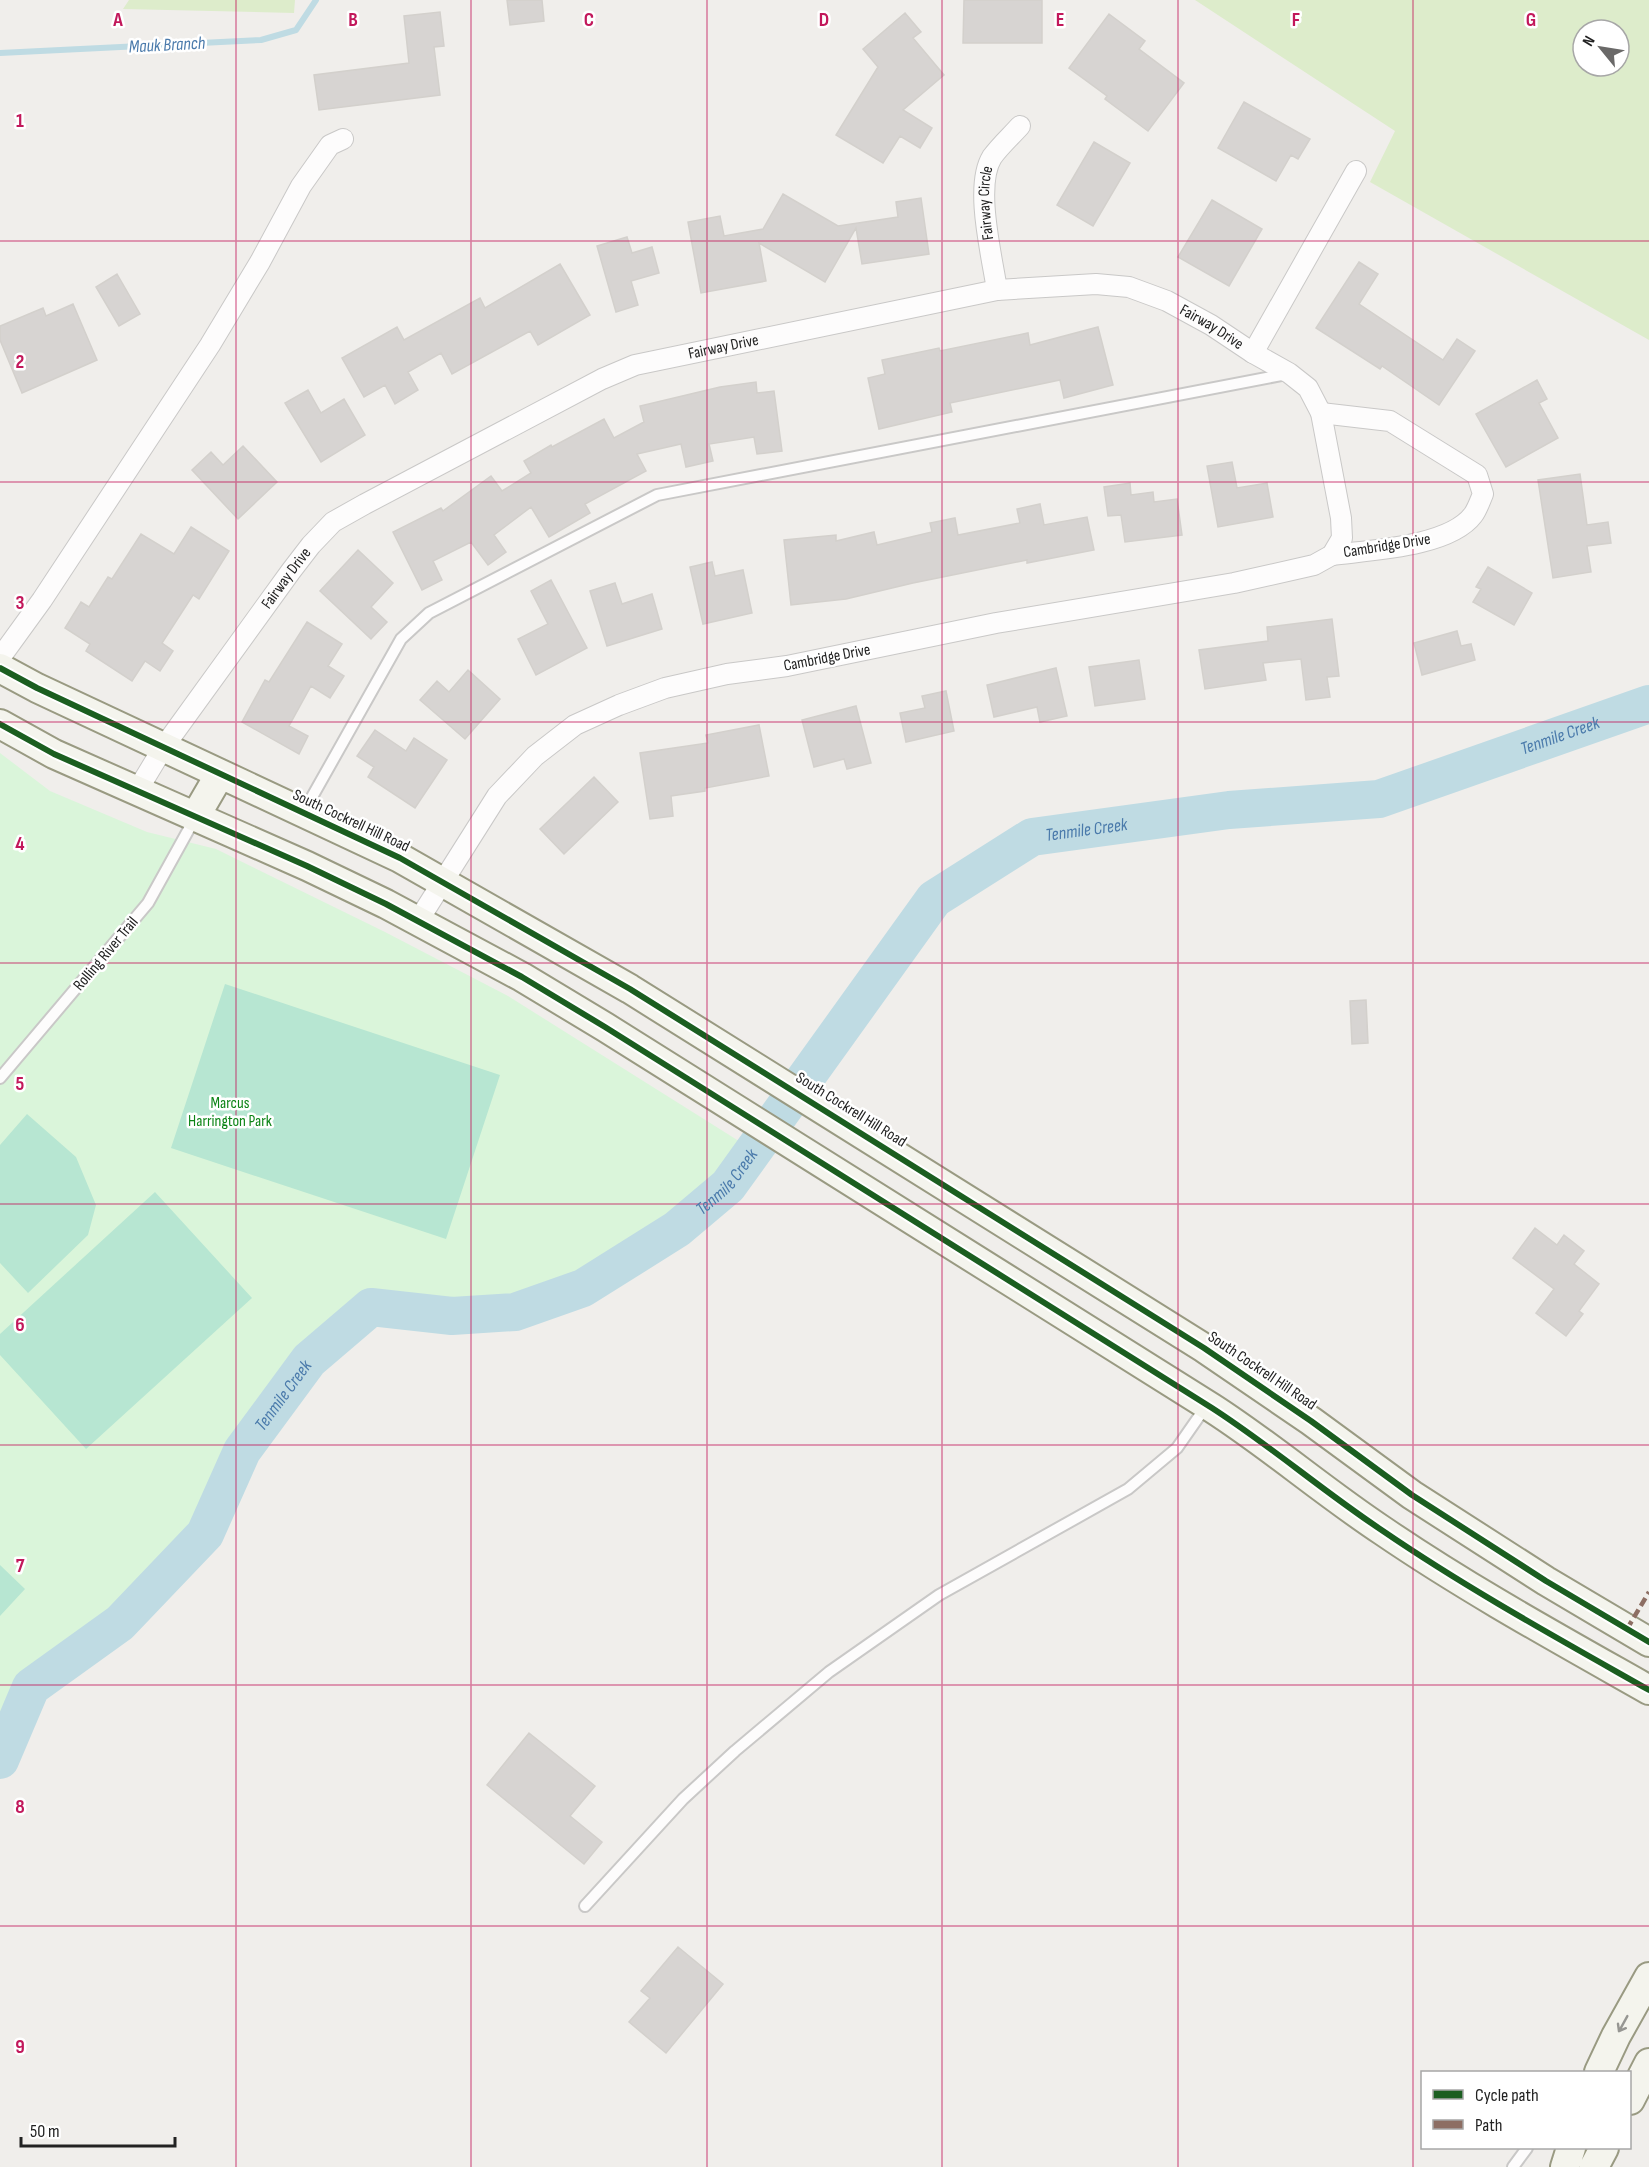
<svg xmlns="http://www.w3.org/2000/svg" width="1649" height="2167" viewBox="0 0 1649 2167" font-family="'Sofia Sans Condensed',sans-serif">
<rect width="100%" height="100%" fill="#f0eeeb"/>
<!-- grass -->
<path fill="#ddeccb" fill-rule="evenodd" d="M 129,0 L 295,0 L 294,13 L 123,9 Z
M 1195,0 L 1649,0 L 1649,340 L 1370,182 L 1395,131 ZM 1583,30 L 1619,30 L 1619,66 L 1583,66 Z"/>
<!-- park -->
<path fill="#daf5da" d="M 0,753 L 50,791 L 147,832 L 216,849 L 385,932 L 508,996 L 742,1143 L 713,1183 L 580,1278 L 517,1302 L 457,1303 L 369,1296 L 302,1350 L 224,1445 L 193,1526 L 107,1611 L 23,1682 L 0,1739 Z"/>
<!-- pitch -->
<path fill="#b7e6d2" d="M 225,984 L 500,1075 L 446,1239 L 171,1148 Z
M 27,1114 L 76,1157 L 96,1205 L 88,1235 L 28,1293 L 0,1263 L 0,1145 Z
M 155,1192 L 252,1298 L 86,1449 L 0,1355 L 0,1334 Z
M 0,1565 L 25,1589 L 0,1616 Z"/>
<g fill="none" stroke-linecap="round" stroke-linejoin="round">
<!-- stream -->
<path stroke="#bfdbe3" stroke-width="6" d="M 0,53 L 261,40 L 296,30 L 316,0"/>
<!-- river -->
<path stroke="#bfdbe3" stroke-width="38" id="s1" d="M 0,1760 L 31,1687 L 120,1623 L 205,1534 L 242,1451 L 309,1360 L 371,1307 L 452,1316 L 515,1312 L 583,1288 L 677,1229 L 728,1186 L 934,899 L 1032,837 L 1229,810 L 1379,799 L 1649,704"/>
</g>
<!-- building -->
<path fill="#d7d4d2" stroke="#d3d0cc" stroke-width="1.5" d="M 507,0 L 542,0 L 544,21 L 510,25 Z
M 964,0 L 1042,0 L 1042,43 L 963,43 Z
M 440,12 L 444,46 L 434,47 L 440,95 L 319,110 L 314,75 L 409,63 L 404,16 Z
M 905,13 L 921,32 L 913,38 L 944,75 L 903,110 L 932,128 L 920,148 L 900,136 L 883,163 L 836,135 L 878,67 L 863,49 Z
M 1109,14 L 1145,41 L 1139,49 L 1184,83 L 1148,131 L 1105,99 L 1107,96 L 1069,68 Z
M 1244,102 L 1310,139 L 1298,159 L 1291,155 L 1276,181 L 1218,148 Z
M 1094,142 L 1130,163 L 1093,226 L 1057,205 Z
M 783,194 L 838,226 L 898,217 L 896,202 L 921,198 L 929,254 L 862,264 L 856,228 L 825,282 L 759,243 L 766,281 L 701,293 L 688,222 L 720,216 L 724,236 L 763,229 Z
M 1212,200 L 1262,229 L 1229,286 L 1178,257 Z
M 627,237 L 632,253 L 652,247 L 659,273 L 631,281 L 638,305 L 616,312 L 597,246 Z
M 1359,262 L 1378,274 L 1359,304 L 1443,360 L 1457,339 L 1475,351 L 1439,405 L 1382,366 L 1380,369 L 1316,328 Z
M 560,264 L 590,315 L 538,345 L 530,331 L 452,374 L 441,353 L 408,372 L 418,390 L 395,404 L 385,385 L 364,397 L 342,358 L 397,327 L 404,340 L 480,298 L 485,308 Z
M 117,274 L 140,314 L 119,326 L 96,287 Z
M 73,304 L 97,360 L 22,393 L 0,340 L 0,326 L 43,308 L 46,316 Z
M 1098,327 L 1113,385 L 1064,398 L 1060,380 L 950,403 L 952,412 L 879,429 L 868,378 L 885,374 L 882,360 L 939,348 L 940,351 L 1028,333 L 1030,345 Z
M 1537,380 L 1547,399 L 1539,403 L 1558,438 L 1506,467 L 1476,414 Z
M 756,382 L 757,393 L 774,391 L 782,451 L 757,454 L 754,437 L 709,444 L 713,461 L 686,467 L 681,444 L 637,454 L 646,471 L 585,504 L 590,513 L 549,537 L 531,507 L 494,535 L 506,552 L 488,565 L 471,542 L 433,561 L 442,580 L 422,590 L 393,532 L 441,508 L 443,511 L 491,476 L 502,491 L 531,473 L 524,461 L 551,445 L 552,447 L 604,419 L 614,438 L 644,422 L 640,406 L 720,387 Z
M 308,390 L 321,413 L 344,399 L 365,435 L 321,462 L 285,403 Z
M 243,446 L 277,482 L 238,519 L 192,470 L 211,452 L 223,465 Z
M 1232,462 L 1237,488 L 1267,483 L 1273,517 L 1218,527 L 1207,466 Z
M 1580,474 L 1587,525 L 1608,522 L 1611,543 L 1587,546 L 1591,572 L 1553,578 L 1538,480 Z
M 1130,483 L 1131,495 L 1153,492 L 1154,502 L 1177,499 L 1182,535 L 1125,542 L 1121,515 L 1108,516 L 1104,487 Z
M 1040,504 L 1044,525 L 1087,517 L 1094,550 L 1027,563 L 1027,560 L 913,583 L 846,599 L 791,605 L 784,540 L 836,535 L 836,541 L 874,532 L 877,545 L 932,532 L 930,523 L 955,518 L 958,535 L 1020,523 L 1017,509 Z
M 191,527 L 229,551 L 199,599 L 193,595 L 162,643 L 173,651 L 160,671 L 145,661 L 132,681 L 86,651 L 90,644 L 65,628 L 81,602 L 89,607 L 108,577 L 112,579 L 141,534 L 174,554 Z
M 358,550 L 393,583 L 371,607 L 387,622 L 371,639 L 320,591 Z
M 712,562 L 715,576 L 743,570 L 752,613 L 703,624 L 690,567 Z
M 1488,567 L 1532,593 L 1514,625 L 1473,602 L 1481,589 L 1476,587 Z
M 551,580 L 587,648 L 536,675 L 518,639 L 548,624 L 531,591 Z
M 615,583 L 622,604 L 652,594 L 662,629 L 607,646 L 590,591 Z
M 1332,619 L 1339,676 L 1327,677 L 1330,697 L 1306,700 L 1301,659 L 1263,663 L 1266,680 L 1205,689 L 1199,650 L 1268,641 L 1267,627 Z
M 307,622 L 342,644 L 328,666 L 344,676 L 330,698 L 311,686 L 289,726 L 308,736 L 299,754 L 242,722 L 265,680 L 269,682 Z
M 1457,631 L 1461,646 L 1471,644 L 1475,660 L 1422,675 L 1414,643 Z
M 1139,660 L 1145,699 L 1095,706 L 1089,667 Z
M 1056,668 L 1067,716 L 1040,722 L 1037,707 L 994,717 L 987,685 Z
M 468,670 L 500,699 L 465,739 L 420,700 L 437,681 L 449,692 Z
M 946,691 L 954,731 L 906,742 L 900,713 L 925,708 L 922,696 Z
M 856,706 L 871,763 L 847,769 L 844,759 L 814,767 L 802,720 Z
M 759,725 L 769,776 L 705,788 L 705,791 L 671,796 L 673,816 L 650,819 L 640,753 L 708,743 L 706,735 Z
M 375,730 L 406,751 L 414,738 L 447,760 L 415,808 L 368,777 L 374,767 L 357,756 Z
M 594,777 L 618,802 L 564,854 L 540,829 Z
M 1366,1000 L 1368,1043 L 1352,1044 L 1350,1001 Z
M 1535,1228 L 1557,1245 L 1564,1235 L 1584,1251 L 1574,1264 L 1599,1284 L 1579,1311 L 1583,1314 L 1566,1336 L 1536,1313 L 1554,1289 L 1513,1258 Z
M 529,1733 L 595,1786 L 570,1816 L 602,1842 L 584,1864 L 487,1785 Z
M 678,1947 L 723,1984 L 666,2053 L 629,2022 L 650,1998 L 641,1991 Z"/>
<g fill="none" stroke-linecap="round" stroke-linejoin="round">
<defs>
<path id="service" d="M 303,813 L 401,639 L 429,613 L 657,495 L 1287,374
M 0,1078 L 148,903 L 195,818
M 585,1906 L 683,1799 L 735,1751 L 829,1672 L 939,1595 L 1128,1489 L 1177,1448 L 1207,1405
M 1513,2167 L 1527,2148"/>
<g id="minor">
<path id="s2" d="M 997,290 C 992,256 974,186 992,157 C 1000,146 1011,136 1020,126"/>
<path d="M 1253,353 L 1356,171"/>
<path d="M 1321,413 L 1390,421 L 1477,475 L 1483,494 C 1480,501 1477,510 1473,515 C 1449,547 1370,550 1332,555"/>
<path d="M 0,658 L 42,600 L 210,345 L 260,262 L 301,186 L 330,145 L 343,139"/>
<path id="s3" d="M 137,791 L 163,748 L 291,571 L 311,545 L 333,522 L 365,504 L 602,379 L 635,365 L 997,290 L 1096,284 L 1129,287 L 1167,301 L 1211,325 L 1253,353 L 1289,373 L 1308,388 L 1321,413 L 1341,518 L 1342,538 L 1332,555 L 1314,565 L 1234,583 L 996,623 L 787,666 L 727,674 L 665,688 L 619,705 L 575,725 L 535,756 L 497,796 L 418,921"/>
</g>
<path id="secondary" d="M 0,668 L 37,688 L 400,858 L 630,989 L 1204,1348 L 1311,1421 L 1412,1495 L 1546,1581 L 1649,1642
M 0,724 L 54,754 L 307,866 L 386,904 L 522,977 L 605,1027 L 1212,1408 C 1271,1446 1324,1492 1383,1531 C 1468,1589 1559,1639 1649,1690
M 195,817 L 220,774
M 1599,2072 L 1616,2036 L 1649,1977
M 1630,2100 L 1649,2063
M 1565,2167 L 1571,2148
M 1594,2167 L 1604,2148"/>
</defs>
<!-- service casing -->
<use href="#service" stroke="#c9c8c7" stroke-width="14"/>
<!-- minor casing -->
<use href="#minor" stroke="#c9c8c7" stroke-width="22"/>
<!-- secondary casing -->
<use href="#secondary" stroke="#999a82" stroke-width="32"/>
<!-- service -->
<use href="#service" stroke="#fdfcfc" stroke-width="10"/>
<!-- minor -->
<use href="#minor" stroke="#fdfcfc" stroke-width="20"/>
<!-- secondary -->
<use href="#secondary" stroke="#f4f4ed" stroke-width="28"/>
<!-- quiet -->
<path stroke="#8d6e63" stroke-width="4.5" stroke-dasharray="9 4.5" stroke-linecap="butt" d="M 1627,1629 L 1649,1592"/>
<defs>
<path id="cycleway" d="M 0,668 L 37,688 L 400,858 L 630,989 L 1204,1348 L 1311,1421 L 1412,1495 L 1546,1581 L 1649,1642
M 0,724 L 54,754 L 307,866 L 386,904 L 522,977 L 605,1027 L 1212,1408 C 1271,1446 1324,1492 1383,1531 C 1468,1589 1559,1639 1649,1690"/>
</defs>
<!-- cycleway casing -->
<use href="#cycleway" stroke="#fff" stroke-width="10"/>
<!-- cycleway -->
<use href="#cycleway" stroke="#1b5e20" stroke-width="6"/>
</g>
<!-- one-way arrows -->
<defs><path id="oneway-shaft" d="M-6 0H5M1.5-3L5.5 0L1.5 3" fill="none" stroke-width="1.6" stroke-linecap="round" stroke-linejoin="round" transform="scale(1.5)"/></defs>
<use stroke="#969692" href="#oneway-shaft" transform="translate(1623 2024) rotate(119)"/>
<!-- grid -->
<path fill="none" stroke="#c2185b" stroke-width="1.5" stroke-opacity="0.55" d="M 236,0 L 236,2167M 471,0 L 471,2167M 707,0 L 707,2167M 942,0 L 942,2167M 1178,0 L 1178,2167M 1413,0 L 1413,2167M 0,241 L 1649,241M 0,482 L 1649,482M 0,722 L 1649,722M 0,963 L 1649,963M 0,1204 L 1649,1204M 0,1445 L 1649,1445M 0,1685 L 1649,1685M 0,1926 L 1649,1926"/>
<g text-anchor="middle" dominant-baseline="central" stroke-width="5" stroke-linejoin="round" paint-order="stroke">
<!-- street labels -->
<g font-size="16" fill="#222" stroke="#fff">
<text stroke="none"><textPath href="#s2" startOffset="88">Fairway Circle</textPath></text>
<text stroke="none"><textPath href="#s3" startOffset="1268">Fairway Drive</textPath></text>
<text stroke="none"><textPath href="#s3" startOffset="764">Fairway Drive</textPath></text>
<text transform="translate(1387 546) rotate(-9)">Cambridge Drive</text>
<text stroke="none"><textPath href="#s3" startOffset="260">Fairway Drive</textPath></text>
<text transform="translate(827 658) rotate(-11)">Cambridge Drive</text>
<text transform="translate(351 821) rotate(25)">South Cockrell Hill Road</text>
<text transform="translate(106 954) rotate(-50)">Rolling River Trail</text>
<text transform="translate(851 1110) rotate(32)">South Cockrell Hill Road</text>
<text transform="translate(1262 1371) rotate(34)">South Cockrell Hill Road</text>
</g>
<!-- park labels -->
<g font-size="16" fill="#0c8416" stroke="#fff">
<text x="230" y="1103">Marcus<tspan x="230" dy="18">Harrington Park</tspan></text>
</g>
<!-- water labels -->
<g font-size="18" font-style="italic" fill="#4a7aab" stroke="#fff">
<text transform="translate(167 45) rotate(-3)">Mauk Branch</text>
<text stroke="none"><textPath href="#s1" startOffset="2002">Tenmile Creek</textPath></text>
<text stroke="none"><textPath href="#s1" startOffset="1516">Tenmile Creek</textPath></text>
<text stroke="none"><textPath href="#s1" startOffset="994">Tenmile Creek</textPath></text>
<text stroke="none"><textPath href="#s1" startOffset="472">Tenmile Creek</textPath></text>
</g>
</g>
<g font-size="20" text-anchor="middle" font-weight="bold" fill="#c2185b" stroke="#fff" stroke-width="5" stroke-linejoin="round" paint-order="stroke">
<text x="118" y="26">A</text>
<text x="353" y="26">B</text>
<text x="589" y="26">C</text>
<text x="824" y="26">D</text>
<text x="1060" y="26">E</text>
<text x="1296" y="26">F</text>
<text x="1531" y="26">G</text>
<text x="20" y="127">1</text>
<text x="20" y="368">2</text>
<text x="20" y="609">3</text>
<text x="20" y="850">4</text>
<text x="20" y="1090">5</text>
<text x="20" y="1331">6</text>
<text x="20" y="1572">7</text>
<text x="20" y="1813">8</text>
<text x="20" y="2053">9</text>
</g>
<!-- legend -->
<rect x="1421" y="2071" width="210" height="78" fill="#ffffff" stroke="#a7a7a7" stroke-width="1.5"/>
<rect x="1433" y="2090" width="30" height="9" fill="#1b5e20" stroke="#a7a7a7" stroke-width="1.5"/>
<text x="1475" y="2101" font-size="18" fill="#222222">Cycle path</text>
<rect x="1433" y="2120" width="30" height="9" fill="#8d6e63" stroke="#a7a7a7" stroke-width="1.5"/>
<text x="1475" y="2131" font-size="18" fill="#222222">Path</text>
<!-- north arrow -->
<g transform="translate(1601 48) rotate(300)"><circle r="28" fill="#ffffff" stroke="#a7a7a7" stroke-width="1.5"/>
<path d="M0-4.5L10 22L0 15L-10 22Z" fill="#6a6968"/>
<text y="-9" font-size="16" font-weight="bold" text-anchor="middle" fill="#222222">N</text>
</g>
<!-- scale -->
<path d="M21 2137v9h154v-9" fill="none" stroke="#222222" stroke-width="3"/>
<text x="30" y="2137" font-size="18" fill="#222222" stroke="#ffffff" stroke-width="4.5" paint-order="stroke">50 m</text>
</svg>
